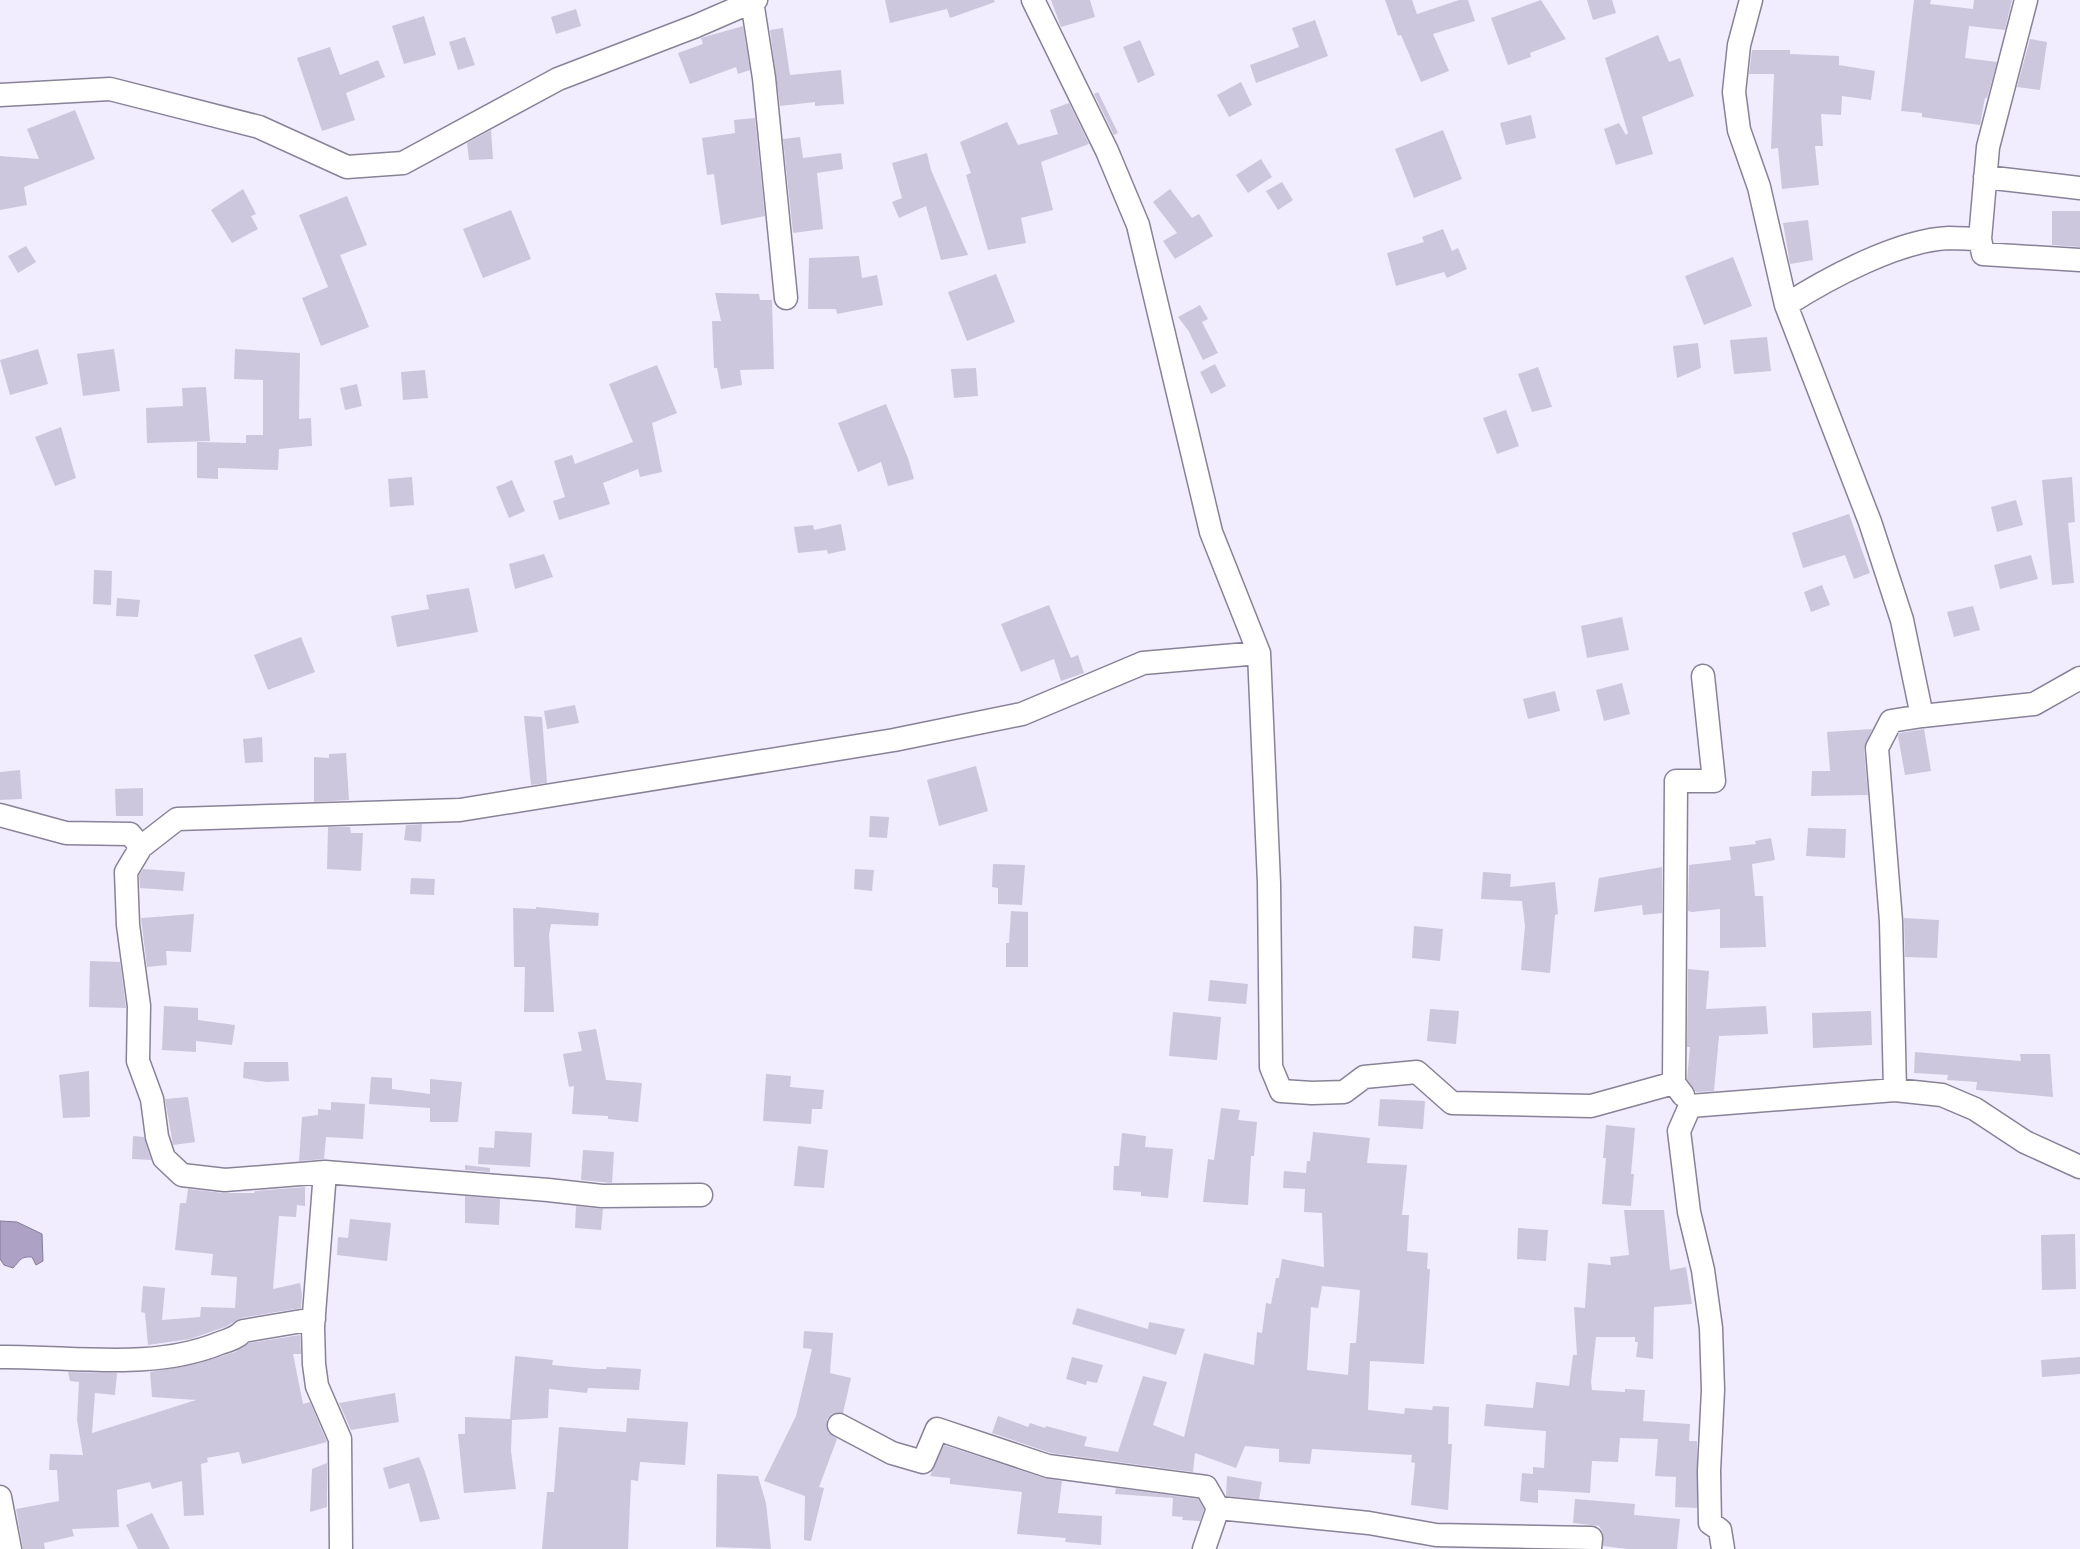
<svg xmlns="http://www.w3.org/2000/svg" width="2080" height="1549" viewBox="0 0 2080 1549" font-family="Manrope,sans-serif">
<rect width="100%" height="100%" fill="#f2ecff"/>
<!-- water -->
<path fill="#ada2c6" stroke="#847c98" d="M 0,1221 L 17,1222 L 42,1234 L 43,1261 L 36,1265 L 32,1257 C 20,1256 20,1261 13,1268 L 4,1265 L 0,1259 Z"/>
<!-- building -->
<path fill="#cdc7dd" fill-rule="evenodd" d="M 885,0 L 994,0 L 995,2 L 950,18 L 947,9 L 890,23 Z
M 1051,0 L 1090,0 L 1095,17 L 1061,27 Z
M 1385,0 L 1412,0 L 1417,14 L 1459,0 L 1468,0 L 1475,21 L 1433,34 L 1449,71 L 1421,82 L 1401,35 L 1398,36 Z
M 1541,0 L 1566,39 L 1530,53 L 1531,57 L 1508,65 L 1491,18 Z
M 1587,0 L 1612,0 L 1616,13 L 1593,20 Z
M 1914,0 L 1931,0 L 1930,4 L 1973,9 L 1974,0 L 2012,0 L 2005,30 L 1969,26 L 1965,58 L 1997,62 L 1987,98 L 1985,98 L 1980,125 L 1922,117 L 1922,113 L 1901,111 Z
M 576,9 L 581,26 L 556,34 L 551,17 Z
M 424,16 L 436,55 L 404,64 L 392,26 Z
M 1315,20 L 1328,56 L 1256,83 L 1250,65 L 1299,47 L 1292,28 Z
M 743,26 L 750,70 L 738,74 L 736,67 L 690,84 L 678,53 L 703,44 L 701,38 Z
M 783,28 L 790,75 L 841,70 L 844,104 L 815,106 L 815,102 L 780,106 L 770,30 Z
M 1658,35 L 1669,62 L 1680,58 L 1694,96 L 1642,117 L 1653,154 L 1616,165 L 1604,129 L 1619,123 L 1626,135 L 1628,133 L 1605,58 Z
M 465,37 L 475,65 L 458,70 L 449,42 Z
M 2030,39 L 2047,42 L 2040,90 L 2017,87 Z
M 1140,40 L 1155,75 L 1138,83 L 1123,47 Z
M 330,47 L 340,75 L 378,60 L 385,77 L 346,93 L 355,120 L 322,131 L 297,58 Z
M 1752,50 L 1790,50 L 1790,54 L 1839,56 L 1839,65 L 1875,71 L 1871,100 L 1842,96 L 1841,115 L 1821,114 L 1823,146 L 1815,146 L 1819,185 L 1782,189 L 1778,148 L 1771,149 L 1774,74 L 1749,74 Z
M 1241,82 L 1252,105 L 1229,117 L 1217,95 Z
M 1098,92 L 1118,133 L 1114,135 L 1094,94 Z
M 1069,103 L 1089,144 L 1041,162 L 1053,210 L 1021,218 L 1026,243 L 988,250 L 966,175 L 971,173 L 960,142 L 1007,122 L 1018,145 L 1058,134 L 1050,110 Z
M 75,110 L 95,159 L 24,187 L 27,205 L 0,210 L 0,156 L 39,159 L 27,129 Z
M 1531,115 L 1536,138 L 1506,145 L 1500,123 Z
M 755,118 L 765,216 L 721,225 L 714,174 L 707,175 L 702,138 L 735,133 L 734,120 Z
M 491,130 L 493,159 L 469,160 L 467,143 Z
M 1443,130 L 1462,179 L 1414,198 L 1395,149 Z
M 800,137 L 803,158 L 841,153 L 843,169 L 817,173 L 823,229 L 793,233 L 783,139 Z
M 927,153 L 931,170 L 968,255 L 941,260 L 926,206 L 899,218 L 892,202 L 902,198 L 892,163 Z
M 1261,159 L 1272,177 L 1248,193 L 1236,175 Z
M 1282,182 L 1293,200 L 1278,210 L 1266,191 Z
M 243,189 L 256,214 L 251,216 L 258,229 L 232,243 L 211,210 Z
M 1170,189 L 1192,218 L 1199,214 L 1213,236 L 1175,259 L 1163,241 L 1177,233 L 1153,202 Z
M 347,196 L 367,245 L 340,255 L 369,327 L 321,346 L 302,298 L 328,287 L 299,215 Z
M 511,210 L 531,259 L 483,278 L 463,229 Z
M 2052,211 L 2080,211 L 2080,247 L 2052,245 Z
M 1808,220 L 1813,260 L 1790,264 L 1783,223 Z
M 1443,229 L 1452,251 L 1458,248 L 1467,269 L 1447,278 L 1444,272 L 1396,286 L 1387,253 L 1424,242 L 1422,237 Z
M 26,246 L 36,262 L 18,273 L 8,256 Z
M 859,256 L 862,278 L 877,275 L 883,305 L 837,314 L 836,309 L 808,309 L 809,258 Z
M 1733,257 L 1752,306 L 1704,325 L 1685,276 Z
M 996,274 L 1015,322 L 967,341 L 948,292 Z
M 715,293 L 759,294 L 760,300 L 772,300 L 774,369 L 740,370 L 742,385 L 721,389 L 717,368 L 714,368 L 712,321 L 721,321 Z
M 1200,305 L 1208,319 L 1202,322 L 1218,353 L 1203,360 L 1188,330 L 1178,317 Z
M 1767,337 L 1771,371 L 1734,374 L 1730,340 Z
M 1698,343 L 1701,368 L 1677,378 L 1673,346 Z
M 38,349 L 48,384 L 10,395 L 0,360 Z
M 114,349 L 120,391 L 83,396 L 77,354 Z
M 235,349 L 300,353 L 299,419 L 311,418 L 312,446 L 279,449 L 278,470 L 218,468 L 218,479 L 197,478 L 197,442 L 246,443 L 246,435 L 263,435 L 263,380 L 234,379 Z
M 1215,364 L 1226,386 L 1211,394 L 1200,372 Z
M 657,365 L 677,413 L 652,423 L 662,472 L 640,477 L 638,469 L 603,483 L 610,504 L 559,520 L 553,501 L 565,497 L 554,461 L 572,455 L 575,464 L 633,442 L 609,384 Z
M 1538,367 L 1552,407 L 1532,412 L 1518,374 Z
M 976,368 L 978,396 L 954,398 L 951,369 Z
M 425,370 L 428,398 L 403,400 L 401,372 Z
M 357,384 L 362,406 L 345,410 L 340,388 Z
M 206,387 L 210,441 L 147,443 L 146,408 L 183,406 L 182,388 Z
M 886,404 L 908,458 L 914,479 L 888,486 L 881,462 L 858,472 L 838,423 Z
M 1506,410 L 1519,446 L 1497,454 L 1483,418 Z
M 61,427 L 76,478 L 55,486 L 35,437 Z
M 412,477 L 414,505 L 390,507 L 388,479 Z
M 2072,477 L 2075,522 L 2068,523 L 2074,583 L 2052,585 L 2042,480 Z
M 512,480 L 525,511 L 509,518 L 496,487 Z
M 2016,500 L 2023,525 L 1997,532 L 1991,507 Z
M 1849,514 L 1870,573 L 1854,579 L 1845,555 L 1803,568 L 1792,533 Z
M 841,524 L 846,550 L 828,554 L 827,550 L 798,553 L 794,527 L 813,525 L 814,530 Z
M 544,554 L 553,577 L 515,589 L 509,564 Z
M 2031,555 L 2038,579 L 2000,589 L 1994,565 Z
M 94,570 L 112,571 L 111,605 L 93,604 Z
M 1822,585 L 1830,605 L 1811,612 L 1804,592 Z
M 469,588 L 478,632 L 397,647 L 391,616 L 429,609 L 426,595 Z
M 117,598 L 140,600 L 138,617 L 116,616 Z
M 1049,605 L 1071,658 L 1078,655 L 1084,673 L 1061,681 L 1054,659 L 1021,672 L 1001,624 Z
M 1973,606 L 1980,630 L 1954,637 L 1947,612 Z
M 1622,617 L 1629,650 L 1587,658 L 1581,626 Z
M 301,637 L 315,672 L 268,690 L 254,655 Z
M 1622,683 L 1630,714 L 1604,721 L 1596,690 Z
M 1555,691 L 1560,711 L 1528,719 L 1523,699 Z
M 575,705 L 579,723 L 547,729 L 544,711 Z
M 524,716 L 542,717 L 547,783 L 531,785 Z
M 1872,729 L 1864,749 L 1868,795 L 1811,796 L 1812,771 L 1830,771 L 1827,732 Z
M 1924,729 L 1931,771 L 1905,775 L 1898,736 L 1900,733 Z
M 262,737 L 263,762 L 245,763 L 243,739 Z
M 346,753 L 349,800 L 314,802 L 314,757 L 329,758 L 329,754 Z
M 976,766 L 988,811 L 939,826 L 927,780 Z
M 20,770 L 22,799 L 0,800 L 0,772 Z
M 143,788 L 143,816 L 116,816 L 115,789 Z
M 870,816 L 889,817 L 887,838 L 869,837 Z
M 422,824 L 421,842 L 404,840 L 406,825 Z
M 328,827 L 350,827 L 351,833 L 363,833 L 361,871 L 327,869 Z
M 1808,828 L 1846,829 L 1845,858 L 1806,856 Z
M 1771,838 L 1775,860 L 1752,864 L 1755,896 L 1763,896 L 1766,947 L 1720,948 L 1720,909 L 1692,912 L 1688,911 L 1689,865 L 1731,860 L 1729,847 L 1756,844 L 1755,841 Z
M 993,864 L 1025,865 L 1022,905 L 998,904 L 998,888 L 992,887 Z
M 1662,867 L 1662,913 L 1643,915 L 1642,905 L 1594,912 L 1599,878 Z
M 143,869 L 185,872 L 183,891 L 140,888 L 139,875 Z
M 855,869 L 874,870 L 872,891 L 854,889 Z
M 1483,872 L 1511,874 L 1510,887 L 1555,882 L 1558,914 L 1555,915 L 1550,973 L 1521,970 L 1525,926 L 1522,901 L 1481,899 Z
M 411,878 L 435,879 L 434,895 L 410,894 Z
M 536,907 L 599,913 L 598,926 L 551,924 L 549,935 L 554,1012 L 524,1012 L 525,967 L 514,967 L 513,908 L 536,909 Z
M 1011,911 L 1028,912 L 1028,967 L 1006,967 L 1006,943 L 1009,943 Z
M 194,914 L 191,952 L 166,951 L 167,965 L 147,967 L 141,918 Z
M 1904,918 L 1939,920 L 1937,958 L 1905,957 Z
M 1414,926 L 1443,929 L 1440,961 L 1412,958 Z
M 90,961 L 120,962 L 126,1008 L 89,1007 Z
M 1688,969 L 1709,971 L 1706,1009 L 1766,1006 L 1768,1034 L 1719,1036 L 1714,1091 L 1696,1092 L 1687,1079 L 1690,1047 L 1687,1047 Z
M 1210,980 L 1248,984 L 1246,1004 L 1208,1001 Z
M 164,1006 L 198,1008 L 198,1020 L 235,1025 L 232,1045 L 196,1041 L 196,1052 L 162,1050 Z
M 1430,1009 L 1459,1011 L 1456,1044 L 1427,1041 Z
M 1871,1011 L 1872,1045 L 1813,1048 L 1812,1013 Z
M 1173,1012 L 1221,1017 L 1217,1060 L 1169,1056 Z
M 596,1029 L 606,1080 L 642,1083 L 638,1122 L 608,1119 L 608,1116 L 572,1114 L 574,1086 L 569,1087 L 563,1054 L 582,1051 L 578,1032 Z
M 1915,1052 L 2021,1061 L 2020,1054 L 2050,1054 L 2053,1097 L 1976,1090 L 1977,1082 L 1947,1080 L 1948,1075 L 1914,1073 Z
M 244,1062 L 288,1062 L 289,1081 L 266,1082 L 243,1078 Z
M 89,1071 L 90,1117 L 63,1118 L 59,1075 Z
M 766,1074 L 791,1076 L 790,1087 L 824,1090 L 822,1109 L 812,1109 L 811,1124 L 763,1121 Z
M 371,1077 L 392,1078 L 392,1089 L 430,1094 L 430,1079 L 462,1082 L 458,1122 L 430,1122 L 430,1108 L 369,1104 Z
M 188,1097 L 195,1142 L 173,1145 L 165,1099 Z
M 1380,1099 L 1425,1101 L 1423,1129 L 1378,1126 Z
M 331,1102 L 365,1104 L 363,1139 L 326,1137 L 324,1159 L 299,1161 L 302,1117 L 318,1115 L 318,1109 L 331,1110 Z
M 1221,1108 L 1240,1110 L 1238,1120 L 1257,1122 L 1254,1156 L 1251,1156 L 1248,1205 L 1203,1202 L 1208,1159 L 1214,1160 Z
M 1606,1125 L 1635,1128 L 1631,1174 L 1634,1174 L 1631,1206 L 1602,1204 L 1606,1158 L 1603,1158 Z
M 495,1131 L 532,1133 L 530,1167 L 478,1164 L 479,1147 L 494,1148 Z
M 1313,1132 L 1370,1138 L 1367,1163 L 1407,1165 L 1402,1215 L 1409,1215 L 1407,1251 L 1428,1253 L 1427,1269 L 1430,1269 L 1424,1364 L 1370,1361 L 1368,1410 L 1404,1414 L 1405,1408 L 1432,1410 L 1433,1406 L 1449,1407 L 1448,1444 L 1452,1444 L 1448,1510 L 1411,1505 L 1415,1463 L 1411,1462 L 1412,1455 L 1312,1449 L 1310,1464 L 1279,1462 L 1279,1449 L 1245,1446 L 1236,1468 L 1195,1453 L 1193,1472 L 1051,1453 L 983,1430 L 992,1433 L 998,1416 L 1028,1427 L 1030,1423 L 1045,1428 L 1046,1426 L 1087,1437 L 1084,1446 L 1118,1452 L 1143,1376 L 1167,1382 L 1153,1425 L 1184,1437 L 1204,1353 L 1254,1365 L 1257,1332 L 1262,1333 L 1266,1303 L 1271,1304 L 1276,1278 L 1279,1278 L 1282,1259 L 1324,1267 L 1322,1213 L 1304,1212 L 1305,1189 L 1283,1188 L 1284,1171 L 1306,1173 L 1307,1161 L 1310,1161 ZM 1322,1286 L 1360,1290 L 1356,1343 L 1350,1343 L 1348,1375 L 1307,1370 L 1311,1307 L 1318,1308 Z
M 1122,1133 L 1146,1136 L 1145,1147 L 1173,1149 L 1168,1198 L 1141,1196 L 1141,1192 L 1113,1190 L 1114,1166 L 1119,1166 Z
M 133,1136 L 144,1137 L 151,1160 L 132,1159 Z
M 798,1146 L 828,1150 L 824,1188 L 794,1186 Z
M 583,1150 L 614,1152 L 612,1183 L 581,1180 Z
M 465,1165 L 490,1168 L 490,1172 L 465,1170 Z
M 305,1187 L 305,1206 L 297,1205 L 296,1217 L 279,1216 L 273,1289 L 300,1283 L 302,1294 L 301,1308 L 241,1318 L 225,1327 L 190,1339 L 148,1345 L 145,1313 L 141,1312 L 143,1286 L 165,1288 L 162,1320 L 200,1317 L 201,1307 L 235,1308 L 237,1277 L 211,1275 L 213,1254 L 175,1250 L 180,1203 L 186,1203 L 188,1189 L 224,1193 L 254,1193 L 255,1191 Z
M 465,1196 L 500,1199 L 499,1225 L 465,1223 Z
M 576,1206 L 603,1209 L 601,1230 L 575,1228 Z
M 1624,1210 L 1664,1210 L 1670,1270 L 1686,1267 L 1692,1304 L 1654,1307 L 1653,1359 L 1636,1357 L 1638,1342 L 1635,1342 L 1635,1337 L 1596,1337 L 1591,1382 L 1592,1390 L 1625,1392 L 1625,1389 L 1645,1390 L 1643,1421 L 1690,1424 L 1689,1441 L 1697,1441 L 1697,1508 L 1675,1507 L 1676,1477 L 1655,1476 L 1658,1439 L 1620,1438 L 1618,1462 L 1592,1461 L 1590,1493 L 1538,1490 L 1538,1503 L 1520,1501 L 1522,1473 L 1533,1474 L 1533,1467 L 1544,1468 L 1546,1431 L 1484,1426 L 1486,1404 L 1533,1408 L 1536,1382 L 1569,1386 L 1573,1355 L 1577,1355 L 1574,1307 L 1585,1308 L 1588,1263 L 1611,1265 L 1610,1257 L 1629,1255 Z
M 350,1219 L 391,1223 L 387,1261 L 337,1255 L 338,1237 L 348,1238 Z
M 1518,1228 L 1548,1230 L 1546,1261 L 1517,1259 Z
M 2075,1234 L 2076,1289 L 2042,1290 L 2041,1235 Z
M 1077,1308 L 1148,1329 L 1149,1322 L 1185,1329 L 1176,1355 L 1072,1324 Z
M 804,1331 L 833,1333 L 830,1373 L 851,1378 L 843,1413 L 832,1414 L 827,1419 L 828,1432 L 837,1439 L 819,1487 L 824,1488 L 811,1541 L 804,1540 L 805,1496 L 764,1481 L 796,1416 L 812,1349 L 803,1348 Z
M 300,1335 L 301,1354 L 293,1354 L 303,1404 L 310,1402 L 327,1442 L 242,1464 L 239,1452 L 207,1458 L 208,1462 L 201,1464 L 204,1515 L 184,1516 L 182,1481 L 152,1489 L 150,1482 L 117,1490 L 119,1527 L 72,1529 L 74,1536 L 44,1543 L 45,1549 L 23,1549 L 16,1509 L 59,1501 L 57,1470 L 49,1470 L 50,1454 L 83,1455 L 77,1420 L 79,1382 L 70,1381 L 68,1372 L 117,1373 L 115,1395 L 95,1393 L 92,1433 L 196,1400 L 152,1397 L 150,1372 L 196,1364 L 235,1352 L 249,1343 Z
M 515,1356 L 553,1360 L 552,1365 L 595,1369 L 606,1369 L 607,1367 L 641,1369 L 639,1390 L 588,1388 L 587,1393 L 549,1389 L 548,1418 L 512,1420 L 511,1451 L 516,1489 L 464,1493 L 458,1434 L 465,1434 L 465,1417 L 510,1419 Z
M 1072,1357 L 1103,1365 L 1097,1383 L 1087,1381 L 1086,1385 L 1066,1379 Z
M 2080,1357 L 2080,1374 L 2042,1377 L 2041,1360 Z
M 395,1393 L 399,1422 L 351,1430 L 339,1403 Z
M 627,1418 L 688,1422 L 685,1465 L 640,1462 L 638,1481 L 631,1480 L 628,1549 L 542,1549 L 547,1492 L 554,1492 L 559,1427 L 626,1432 Z
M 944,1445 L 1044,1478 L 1062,1481 L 1058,1513 L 1102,1516 L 1101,1545 L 1065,1542 L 1066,1538 L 1017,1534 L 1022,1492 L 950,1484 L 950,1478 L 930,1476 Z
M 419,1457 L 425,1472 L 440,1519 L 420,1522 L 409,1483 L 389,1489 L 383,1468 Z
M 327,1463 L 327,1507 L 310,1512 L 312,1469 Z
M 717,1474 L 758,1476 L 766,1503 L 771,1549 L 716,1547 Z
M 1227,1476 L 1262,1482 L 1259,1499 L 1226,1496 Z
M 1116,1488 L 1198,1499 L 1204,1509 L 1200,1521 L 1182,1520 L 1183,1517 L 1172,1516 L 1173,1498 L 1115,1494 Z
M 1575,1499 L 1635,1504 L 1634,1515 L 1680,1519 L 1677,1549 L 1628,1549 L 1603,1546 L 1603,1533 L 1599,1526 L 1573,1523 Z
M 152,1513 L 170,1549 L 138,1549 L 126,1525 Z"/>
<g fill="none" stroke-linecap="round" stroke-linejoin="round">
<defs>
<path id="minor" d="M 1751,0 L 1739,45 L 1734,92 L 1739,130 L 1759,187 L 1786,305
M 752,1 L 764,78 L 786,298
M 0,95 L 110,89 L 259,127 L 347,167 L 403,163 L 558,79 L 696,26 L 756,0
M 1985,177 L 2080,188
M 1980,239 L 1983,254 L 2080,260
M 1259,653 L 1269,883 L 1271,1067 L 1281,1091 L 1312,1093 L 1344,1092 L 1364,1077 L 1417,1072 L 1452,1103 L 1591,1106 L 1674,1083
M 1922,716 L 2034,704 L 2080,678
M 0,815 L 66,833 L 130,834 L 141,847
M 1895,1090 L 1891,921 L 1877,748 L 1891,721 L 1922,716 L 1902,620 L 1870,522 L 1786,305 C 1828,278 1899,240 1949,238 C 1960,238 1970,239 1980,239 L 1988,147 L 2026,0
M 1683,1095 L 1674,1083 L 1676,781 L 1714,781 L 1703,676
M 325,1172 L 225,1180 L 182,1175 L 164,1158 L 157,1137 L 152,1099 L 138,1061 L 139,1006 L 128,925 L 126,872 L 141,847 L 177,819 L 460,810 L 894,740 L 1022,714 L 1143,663 L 1259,653 L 1211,532 L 1138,225 L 1107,151 L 1033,0
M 0,1357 C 73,1356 151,1371 220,1343 C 229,1340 237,1338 243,1331 L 314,1319
M 839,1425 L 892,1453 L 923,1462 L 937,1429 L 1048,1466 L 1206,1487 L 1218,1508 L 1369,1523 L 1436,1535 L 1591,1538 L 1590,1549
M 0,1497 L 10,1549
M 341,1549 L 340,1439 L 317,1386 L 314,1364 L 313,1327 L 325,1172 L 548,1190 L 602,1196 L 701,1195
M 1204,1549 L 1218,1508
M 1723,1549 L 1720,1530 L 1710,1523 L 1709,1471 L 1713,1390 L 1711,1328 L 1703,1270 L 1689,1212 L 1679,1131 L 1690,1106 L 1895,1090 L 1942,1095 L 1975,1109 L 2025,1142 L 2080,1167"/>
</defs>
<!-- minor casing -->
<use href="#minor" stroke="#888297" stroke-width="25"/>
<!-- minor -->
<use href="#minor" stroke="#fff" stroke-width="22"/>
</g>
</svg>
